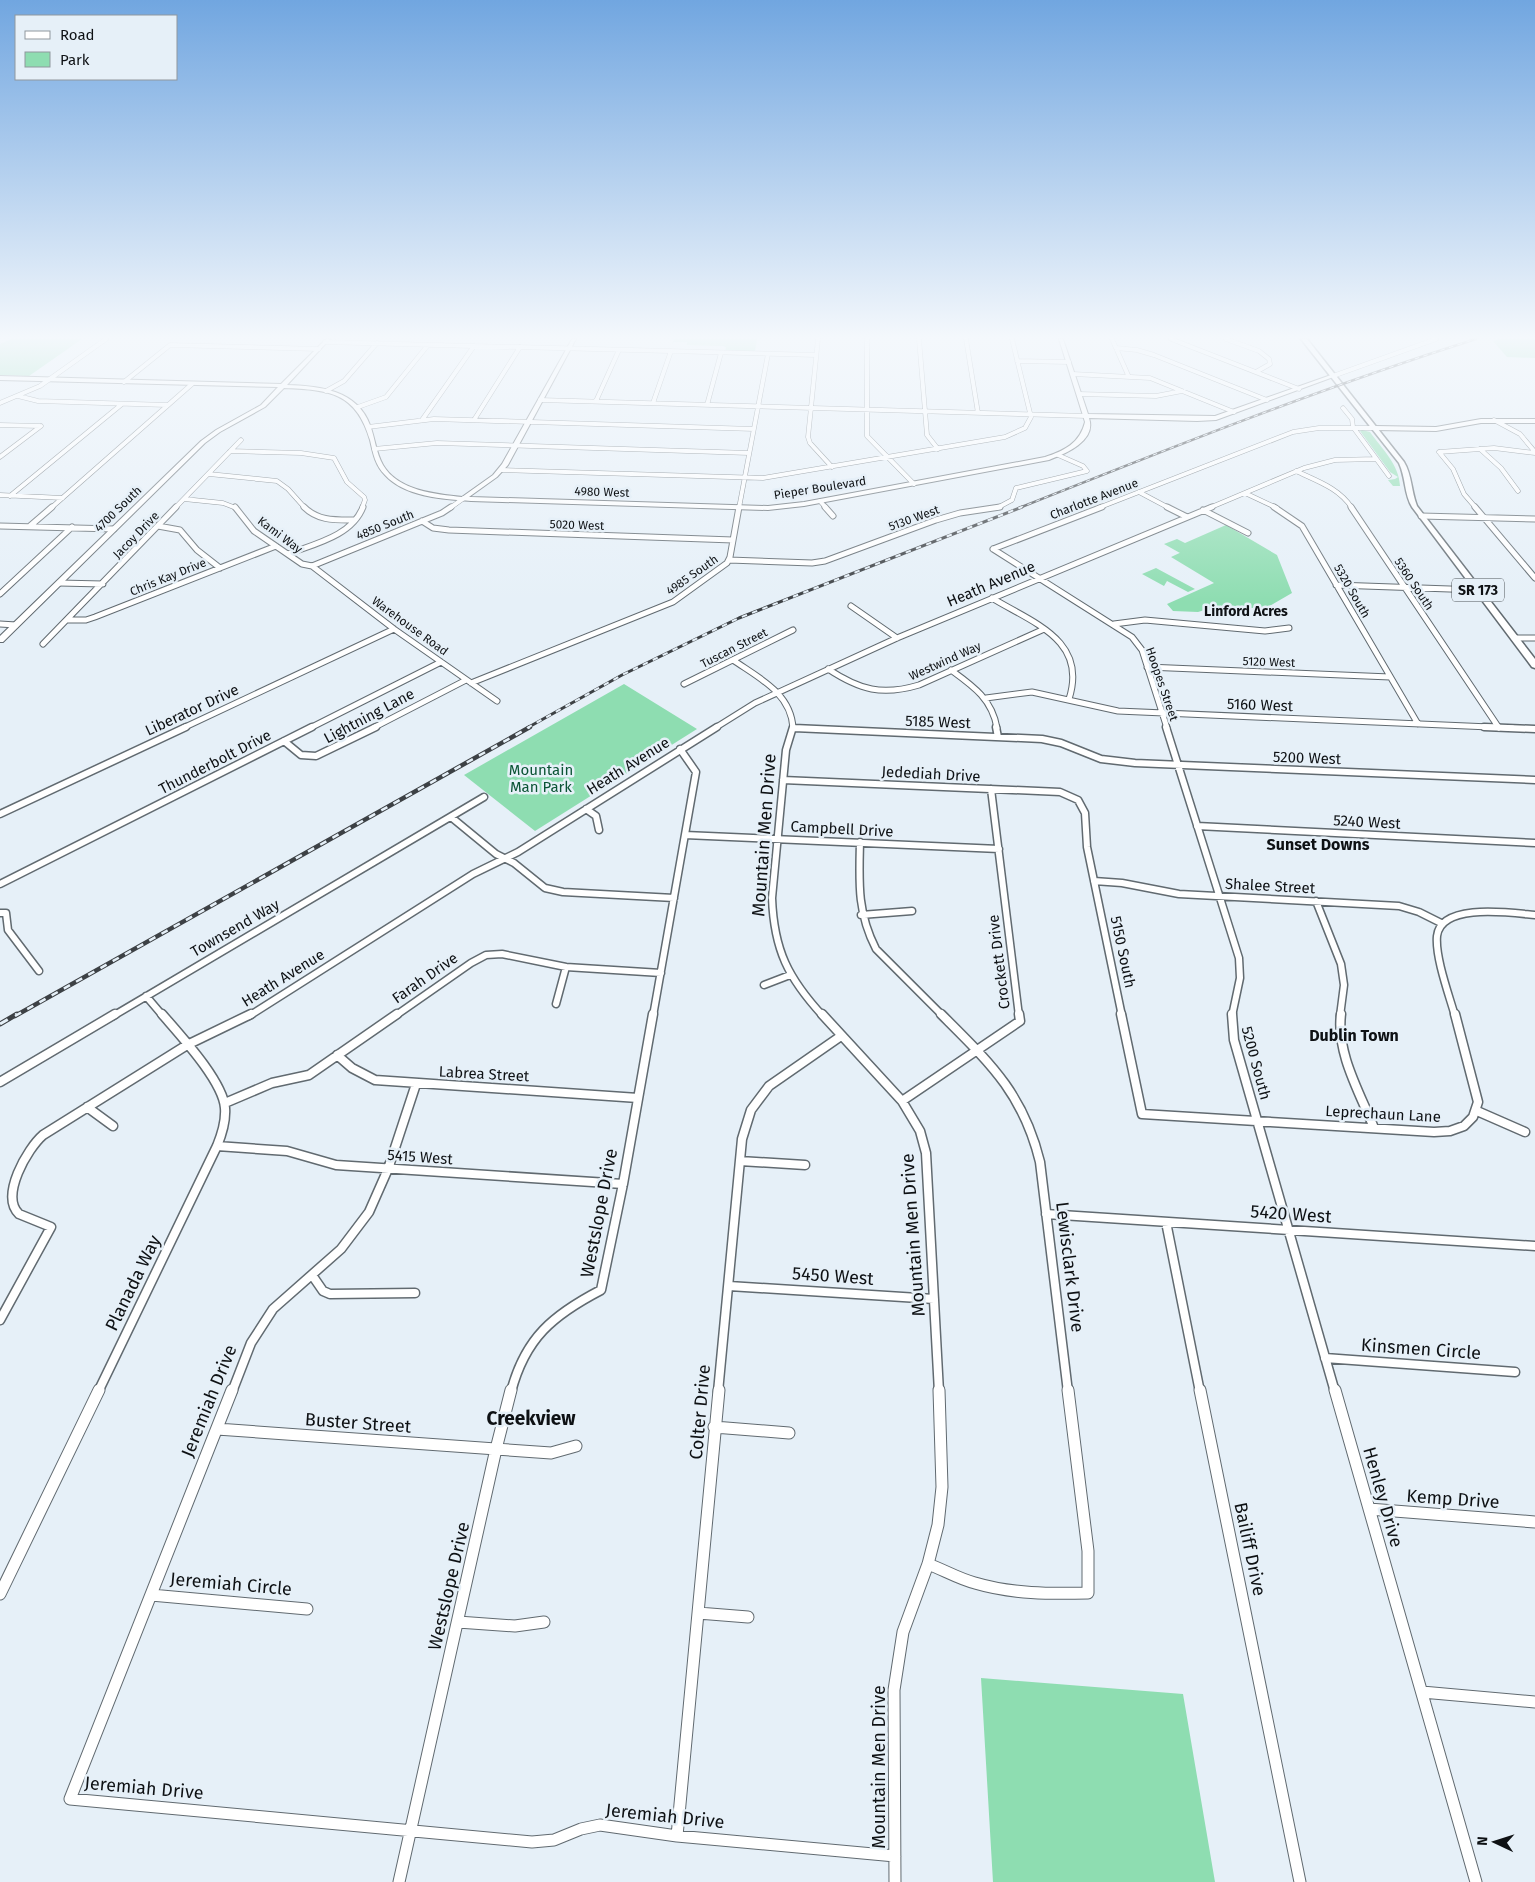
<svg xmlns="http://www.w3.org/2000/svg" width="1535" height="1882" viewBox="0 0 1535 1882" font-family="'Fira Sans',sans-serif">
<rect width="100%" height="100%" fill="#e6f0f8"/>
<!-- green -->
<path fill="#8eddb1" d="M 11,339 L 82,339 L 29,376 L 0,375 L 0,344 Z
M 674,339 L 757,339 L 755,351 L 725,351 L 726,347 L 723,346 L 687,345 L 687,342 L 674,342 L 672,344 Z
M 1499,339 L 1535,339 L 1535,358 L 1507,357 L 1493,341 Z
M 1362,430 L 1370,432 C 1382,449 1399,464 1400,486 L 1393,486 L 1388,480 L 1395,479 L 1398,477 L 1390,472 L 1360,431 Z
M 1226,525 L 1277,555 L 1292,593 L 1266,608 L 1247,608 L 1239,613 L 1212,613 L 1208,609 L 1198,612 L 1173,611 L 1167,604 L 1214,583 L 1171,557 L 1186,550 L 1180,553 L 1164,544 L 1177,539 L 1185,543 Z
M 1156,568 L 1195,589 L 1188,592 L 1167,581 L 1164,586 L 1142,574 Z
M 624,684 L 697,729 L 535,831 L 464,775 Z
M 981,1678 L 1183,1694 L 1215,1882 L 993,1882 Z"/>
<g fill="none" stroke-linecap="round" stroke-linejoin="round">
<defs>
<path id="street-far4" d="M 818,339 L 808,437 L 810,443 L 832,467
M 867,339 L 867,436 L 914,484
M 919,339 L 927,435 L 938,449
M 966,339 L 978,413
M 1112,339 L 1128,375
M 1171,339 L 1299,389
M 1226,339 L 1259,351 L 1269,359 L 1270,364 L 1256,372
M 325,342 L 816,355
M 1116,348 L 1137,350 L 1154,355 L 1267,400
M 1017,361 L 1069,362
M 1073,374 L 1150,378 L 1234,412
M 1333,376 L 1436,339
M 124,382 L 170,345 L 319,349
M 326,391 L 344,381 L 377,343
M 1079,394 L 1156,396 L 1182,391
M 18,396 L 38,401 L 167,405
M 540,400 L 1087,416
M 596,401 L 619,350
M 0,403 L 40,386 L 106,339
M 653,403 L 671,351
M 707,405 L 721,353
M 358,407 L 386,397 L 428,345
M 1343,408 L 1352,419 L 1353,427 L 1389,476
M 422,420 L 474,346
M 474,420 L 520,347
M 1494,420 L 1520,434 L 1535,452
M 0,425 L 40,426
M 368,427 L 434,419 L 754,429
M 374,449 L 437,443 L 749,453
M 1480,449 L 1501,468 L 1518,491
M 230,451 L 301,453 L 334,458 L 347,482 L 364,497 L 365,500 L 362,508
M 1439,452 L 1453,469 L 1464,494 L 1476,508
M 1439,452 L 1494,448 L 1535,453
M 0,457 L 41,426
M 501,470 L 763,478 L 1005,437 L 1025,428 L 1031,417 L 1012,339
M 1296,471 C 1317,481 1339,488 1352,508
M 209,474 L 277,481 L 288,489 L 305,508
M 1139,492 L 1169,508
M 1245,493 L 1277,508
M 0,495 L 63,498
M 10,496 L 122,404
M 184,499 L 223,503 L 236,508
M 820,501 L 826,508
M 51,508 L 192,384
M 175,508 L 241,440
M 450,508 L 464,498
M 739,508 L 768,354
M 997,508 L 1012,500 L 1016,488 L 1087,471 L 1083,466 L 1058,455
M 1098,508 L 1293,432 L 1319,428 L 1375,428
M 1209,508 L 1304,468 L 1335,460 L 1376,459"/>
<path id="street-far3" d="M 235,507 L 254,531 L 302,564 L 312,566
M 304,507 C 318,521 335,520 354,520
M 825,507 L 833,516
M 1167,507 L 1187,517
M 1274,507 L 1302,526 L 1418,724
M 1351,507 L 1499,728
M 1475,507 L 1535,578
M 1203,510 L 1248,533
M 1421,516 L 1535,519
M 422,521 L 433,528 L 449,530 L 733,540
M 0,526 L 114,529
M 30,526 L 52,507
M 158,526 L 180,530 L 197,550 L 220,568
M 993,549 L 1132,637 L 1142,650 L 1167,728
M 993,549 L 1102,507
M 288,554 C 314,544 352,536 363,507
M 729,560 L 812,563 L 825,561 L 936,520 L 960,513 L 1000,507
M 312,566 L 394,629 L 497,701
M 312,566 L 442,513 L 451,507
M 59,583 L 103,584
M 1336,585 L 1478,590
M 0,594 L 72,527
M 992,598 C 1033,623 1088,640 1069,699
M 851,606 L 897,638
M 67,620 L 86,620 L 95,617 L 276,546
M 0,624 L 16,625
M 1114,624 L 1145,620 L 1265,631 L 1289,628
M 1514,638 L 1535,638
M 43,644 L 176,507
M 733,660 C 759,678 791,693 793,728
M 1147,667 L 1390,677
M 828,669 C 860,690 882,696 919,685 L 1042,630
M 951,670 C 973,686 992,699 997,728
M 471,683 L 673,602 L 727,563 L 730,557 L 739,507
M 684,684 L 793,630
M 986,698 L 1032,692 L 1118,711 L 1513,728
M 183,728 L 394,629
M 310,728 L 441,662
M 373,728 L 466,680
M 715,728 L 755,703 L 897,638 L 1212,507"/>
<path id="street-far2" d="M 793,727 L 786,750 L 772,898 C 774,950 788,978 823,1016
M 996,727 L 998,737
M 1166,727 L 1239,958 L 1240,978 L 1232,1016
M 1484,727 L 1535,729
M 794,728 L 1042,739 L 1061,743 L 1101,759 L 1135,763 L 1535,780
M 284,741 L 301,755 L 316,756 L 376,727
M 783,780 L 1060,792 L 1078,800 L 1085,813 L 1087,847 L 1122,1016
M 991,789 L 1019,1016
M 586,809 L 596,816 L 599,830
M 0,814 L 186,727
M 451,817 L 496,854 L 514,863 L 545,888 L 563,892 L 674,898
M 1197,826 L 1535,843
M 685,835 L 999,849
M 860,842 C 859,882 857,912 876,949 L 943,1016
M 1094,881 L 1122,883 L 1179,894 L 1399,906 L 1419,912 L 1443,924
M 0,884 L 312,727
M 1316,901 L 1341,964 L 1344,985 L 1340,1016
M 0,913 L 6,913 L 8,930 L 39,971
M 861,915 L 912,911
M 764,985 L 790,975
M 146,996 L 163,1016
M 556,1004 L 566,967
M 113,1016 L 484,797
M 249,1016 L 473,874 L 518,852 L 717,727
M 395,1016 L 471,963 L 486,955 L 502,954 L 566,967 L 661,973
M 653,1016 L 696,772 L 680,749
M 1455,1016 C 1449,995 1435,957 1437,936 C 1441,902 1512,913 1535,915"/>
<path id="street-far1" d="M 822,1014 L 902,1101 L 920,1131 L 926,1153 L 939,1392
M 941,1014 C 990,1063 1023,1093 1040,1162 L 1068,1392
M 1121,1014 L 1142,1114 L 1434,1132 L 1450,1131 L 1464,1126 L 1473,1117 L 1478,1102 L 1455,1014
M 1232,1014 L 1234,1040 L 1335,1392
M 1341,1014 C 1336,1053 1360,1093 1374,1128
M 337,1055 L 352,1068 L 375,1080 L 638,1098
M 0,1082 L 115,1014
M 902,1101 L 1020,1021 L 1019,1014
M 225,1103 L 272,1083 L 309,1075 L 397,1014
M 87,1107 L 113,1126
M 1477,1111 L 1525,1132
M 217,1146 L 287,1151 L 336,1165 L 623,1184
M 740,1161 L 805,1165
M 1046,1214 L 1535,1246
M 1166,1222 L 1200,1392
M 312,1275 L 323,1291 L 330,1294 L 415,1293
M 729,1286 L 934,1299
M 0,1320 L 51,1227 L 19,1214 C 0,1196 27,1149 43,1135 L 187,1045 L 251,1014
M 1325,1358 L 1515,1372
M 98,1392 L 217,1146 C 222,1134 226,1121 225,1108 C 223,1081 180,1035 162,1014
M 232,1392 L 251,1343 L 273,1309 L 341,1249 L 369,1212 L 388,1169 L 416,1084
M 511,1392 C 525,1338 553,1315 601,1290 L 623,1184 L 653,1014
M 718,1392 L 742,1139 L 751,1110 L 769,1086 L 841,1036"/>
<path id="street" d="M 232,1390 L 70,1799 L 532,1842 L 554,1840 L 581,1829 L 600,1825 L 677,1836 L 895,1856
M 1200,1390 L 1300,1882
M 1335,1390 L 1476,1882
M 714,1427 L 789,1433
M 217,1429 L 551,1453 L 576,1446
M 1369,1509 L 1535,1522
M 928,1564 C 944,1570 959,1579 975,1583 C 1012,1594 1050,1594 1088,1593 L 1088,1551 L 1068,1390
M 0,1594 L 99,1390
M 151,1595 L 307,1609
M 698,1613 L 748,1617
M 458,1622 L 515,1626 L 544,1622
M 1422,1692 L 1535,1702
M 677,1836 L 719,1390
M 399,1882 L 496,1449 L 511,1390
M 895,1882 L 894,1690 L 903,1632 L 928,1564 L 938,1525 L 942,1487 L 939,1390"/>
<path id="secondary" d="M 326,339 L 330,339 L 287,385 C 320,386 357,390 370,425 C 375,438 376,453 383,465 C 398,491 436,494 462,497 L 493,475 L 502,464 L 572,339 L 576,339 L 508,465 L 497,477 L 469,497 L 471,497 L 768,506 L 804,502 L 1045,457 C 1064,451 1080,443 1085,422 L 1059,339 L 1063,339 L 1088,414 L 1215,416 L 1331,375 L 1336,376 L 1216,420 L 1197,421 L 1089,418 C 1097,441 1065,454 1049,460 L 804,506 L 768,510 L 471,501 C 443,499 405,497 385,475 C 375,465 373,453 370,440 C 356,392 329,390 284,388 L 265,407 L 220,432 L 205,443 L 3,642 L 0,642 L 0,636 L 201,441 L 216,430 L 261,405 L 278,387 L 0,380 L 0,376 L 281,384 Z
M 1481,419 L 1535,419 L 1535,423 L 1481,423 L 1436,431 L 1375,430 L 1372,428 L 1375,426 L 1436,427 Z"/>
<path id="primary" d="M 1301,339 L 1307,339 L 1404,462 C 1412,475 1411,491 1417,506 L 1535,659 L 1535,668 L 1532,667 L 1412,507 C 1404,494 1406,478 1399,463 Z"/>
</defs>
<!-- street-far4 casing -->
<use href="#street-far4" stroke="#616a70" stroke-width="5"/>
<!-- street-far3 casing -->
<use href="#street-far3" stroke="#616a70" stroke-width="7"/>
<!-- street-far2 casing -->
<use href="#street-far2" stroke="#616a70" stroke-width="9"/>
<!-- street-far1 casing -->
<use href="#street-far1" stroke="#616a70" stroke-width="11"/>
<!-- street casing -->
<use href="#street" stroke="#616a70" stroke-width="13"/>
<!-- secondary casing -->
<use href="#secondary" stroke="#616a70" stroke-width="2"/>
<!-- primary casing -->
<use href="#primary" stroke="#616a70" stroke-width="3"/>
<!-- street-far4 -->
<use href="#street-far4" stroke="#fff" stroke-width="4"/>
<!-- street-far3 -->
<use href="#street-far3" stroke="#fff" stroke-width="5"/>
<!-- street-far2 -->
<use href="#street-far2" stroke="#fff" stroke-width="6"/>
<!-- street-far1 -->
<use href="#street-far1" stroke="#fff" stroke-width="8"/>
<!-- street -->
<use href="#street" stroke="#fff" stroke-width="11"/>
<!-- secondary -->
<use href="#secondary" fill="#fff" fill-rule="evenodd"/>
<!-- primary -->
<use href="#primary" fill="#fff" fill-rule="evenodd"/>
<defs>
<path id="rail-far3" d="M 1019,508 C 1170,448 1321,388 1476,339"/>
<path id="rail-far2" d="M 527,728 L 622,675 L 739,618 L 1022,507"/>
<path id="rail-far1" d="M 15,1016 L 530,727"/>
<path id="rail" d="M 0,1024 L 17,1014"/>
</defs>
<!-- rail-far3 casing -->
<use href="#rail-far3" stroke="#3d4145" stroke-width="2.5"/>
<!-- rail-far2 casing -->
<use href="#rail-far2" stroke="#3d4145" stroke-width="3"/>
<!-- rail-far1 casing -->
<use href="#rail-far1" stroke="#3d4145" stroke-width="4.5"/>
<!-- rail casing -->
<use href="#rail" stroke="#3d4145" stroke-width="5"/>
<!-- rail-far3 -->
<use href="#rail-far3" stroke="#e6f0f8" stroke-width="1" stroke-dasharray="4.5" stroke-linecap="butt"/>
<!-- rail-far2 -->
<use href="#rail-far2" stroke="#e6f0f8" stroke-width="2" stroke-dasharray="5.5" stroke-linecap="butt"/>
<!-- rail-far1 -->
<use href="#rail-far1" stroke="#e6f0f8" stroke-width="2.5" stroke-dasharray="7" stroke-linecap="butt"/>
<!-- rail -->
<use href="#rail" stroke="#e6f0f8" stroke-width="3" stroke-dasharray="9" stroke-linecap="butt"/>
</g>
<!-- sky -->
<linearGradient id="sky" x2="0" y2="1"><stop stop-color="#71a6e0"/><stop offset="0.56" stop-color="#f4f8fc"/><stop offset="1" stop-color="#f4f8fc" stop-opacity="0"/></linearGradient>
<rect width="1535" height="602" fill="url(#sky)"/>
<g text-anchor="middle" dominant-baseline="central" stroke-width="5" stroke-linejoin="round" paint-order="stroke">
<!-- far-street labels -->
<g font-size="12" fill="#0e1114" stroke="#e6f0f8">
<text transform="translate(820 488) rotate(-9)">Pieper Boulevard</text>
<text transform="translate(602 492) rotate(2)">4980 West</text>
<text transform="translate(1094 499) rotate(-21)">Charlotte Avenue</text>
<text transform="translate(118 509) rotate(-44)">4700 South</text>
<text transform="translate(914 518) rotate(-20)">5130 West</text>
<text transform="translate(385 525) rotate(-22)">4850 South</text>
<text transform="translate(577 525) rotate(2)">5020 West</text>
<text transform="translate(136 535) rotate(-46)">Jacoy Drive</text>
<text transform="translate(280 535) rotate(37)">Kami Way</text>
<text transform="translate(692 575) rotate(-35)">4985 South</text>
<text transform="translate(168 577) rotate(-22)">Chris Kay Drive</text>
<text transform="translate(1414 584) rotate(56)">5360 South</text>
<text transform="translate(1352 591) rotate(60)">5320 South</text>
<text transform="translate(410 626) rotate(36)">Warehouse Road</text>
<text transform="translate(734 648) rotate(-27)">Tuscan Street</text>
<text transform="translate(945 661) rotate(-24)">Westwind Way</text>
<text transform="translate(1269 662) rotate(2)">5120 West</text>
<text transform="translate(1162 684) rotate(71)">Hoopes Street</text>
</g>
<!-- shield labels -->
<rect fill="#e6f0f8" stroke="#4f5458" stroke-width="1" x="1452" y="578.5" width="52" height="23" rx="4"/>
<g font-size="14" font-weight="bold" fill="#0e1114">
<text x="1478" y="590">SR 173</text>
</g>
<!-- far-neighbourhood labels -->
<g font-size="14" font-weight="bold" fill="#0e1114" stroke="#e6f0f8">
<text x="1246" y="611">Linford Acres</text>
</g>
<!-- street labels -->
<g font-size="15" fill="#0e1114" stroke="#e6f0f8">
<text transform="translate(991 584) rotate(-23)">Heath Avenue</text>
<text transform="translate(1260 705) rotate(2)">5160 West</text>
<text transform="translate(192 710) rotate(-25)">Liberator Drive</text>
<text transform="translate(369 716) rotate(-28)">Lightning Lane</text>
<text transform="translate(938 722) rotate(2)">5185 West</text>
<text transform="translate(1307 758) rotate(2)">5200 West</text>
<text transform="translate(215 762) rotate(-27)">Thunderbolt Drive</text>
<text transform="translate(628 766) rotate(-32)">Heath Avenue</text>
<text transform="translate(931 774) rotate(3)">Jedediah Drive</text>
<text transform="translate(1367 822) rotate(3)">5240 West</text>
<text transform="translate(842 829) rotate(3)">Campbell Drive</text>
<text transform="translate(1270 886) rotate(3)">Shalee Street</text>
<text transform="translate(235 928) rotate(-30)">Townsend Way</text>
<text transform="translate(1123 952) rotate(78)">5150 South</text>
<text transform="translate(999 962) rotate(-97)">Crockett Drive</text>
<text transform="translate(283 978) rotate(-32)">Heath Avenue</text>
<text transform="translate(425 978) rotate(-35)">Farah Drive</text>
<text transform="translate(1256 1063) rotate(75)">5200 South</text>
<text transform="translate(484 1074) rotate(3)">Labrea Street</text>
<text transform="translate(1383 1114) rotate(3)">Leprechaun Lane</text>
<text transform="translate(420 1157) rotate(4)">5415 West</text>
</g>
<!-- park labels -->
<g font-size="15" fill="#0b5435" stroke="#e6f0f8">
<text x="541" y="770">Mountain<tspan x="541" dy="17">Man Park</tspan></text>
</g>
<!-- neighbourhood labels -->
<g font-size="16" font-weight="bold" fill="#0e1114" stroke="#e6f0f8">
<text x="1318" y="844">Sunset Downs</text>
<text x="1354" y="1035">Dublin Town</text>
</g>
<!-- near-street labels -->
<g font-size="18" fill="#0e1114" stroke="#e6f0f8">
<text transform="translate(764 835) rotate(-86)">Mountain Men Drive</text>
<text transform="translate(599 1213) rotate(-79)">Westslope Drive</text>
<text transform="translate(1291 1214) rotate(4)">5420 West</text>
<text transform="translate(913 1235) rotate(-94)">Mountain Men Drive</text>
<text transform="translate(1070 1267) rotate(83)">Lewisclark Drive</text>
<text transform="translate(833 1276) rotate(4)">5450 West</text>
<text transform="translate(133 1283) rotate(-64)">Planada Way</text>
<text transform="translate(1421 1349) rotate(4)">Kinsmen Circle</text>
<text transform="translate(209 1401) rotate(-68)">Jeremiah Drive</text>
<text transform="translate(700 1412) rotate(-85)">Colter Drive</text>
<text transform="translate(358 1423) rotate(4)">Buster Street</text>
<text transform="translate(1383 1497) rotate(74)">Henley Drive</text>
<text transform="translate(1453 1499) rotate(4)">Kemp Drive</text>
<text transform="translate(1250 1549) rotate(78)">Bailiff Drive</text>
<text transform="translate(231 1584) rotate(5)">Jeremiah Circle</text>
<text transform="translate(449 1586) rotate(-77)">Westslope Drive</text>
<text transform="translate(879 1767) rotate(-90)">Mountain Men Drive</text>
<text transform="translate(144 1788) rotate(5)">Jeremiah Drive</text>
<text transform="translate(665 1816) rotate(6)">Jeremiah Drive</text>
</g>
<!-- near-neighbourhood labels -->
<g font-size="19" font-weight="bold" fill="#0e1114" stroke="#e6f0f8">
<text x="531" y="1418">Creekview</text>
</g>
</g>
<!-- legend -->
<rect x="15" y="15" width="162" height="65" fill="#e6f0f8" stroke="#90979d"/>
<rect x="25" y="31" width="25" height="8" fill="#ffffff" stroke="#90979d"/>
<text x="60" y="40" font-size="15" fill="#0e1114">Road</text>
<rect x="25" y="52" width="25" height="15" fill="#8eddb1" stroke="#90979d"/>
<text x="60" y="65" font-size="15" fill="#0e1114">Park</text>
<!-- north arrow -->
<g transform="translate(1495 1842) rotate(274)" stroke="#e6f0f8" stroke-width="4" paint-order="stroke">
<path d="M0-4L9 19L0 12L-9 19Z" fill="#0e1114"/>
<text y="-8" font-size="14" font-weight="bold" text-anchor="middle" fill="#0e1114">N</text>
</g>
</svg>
